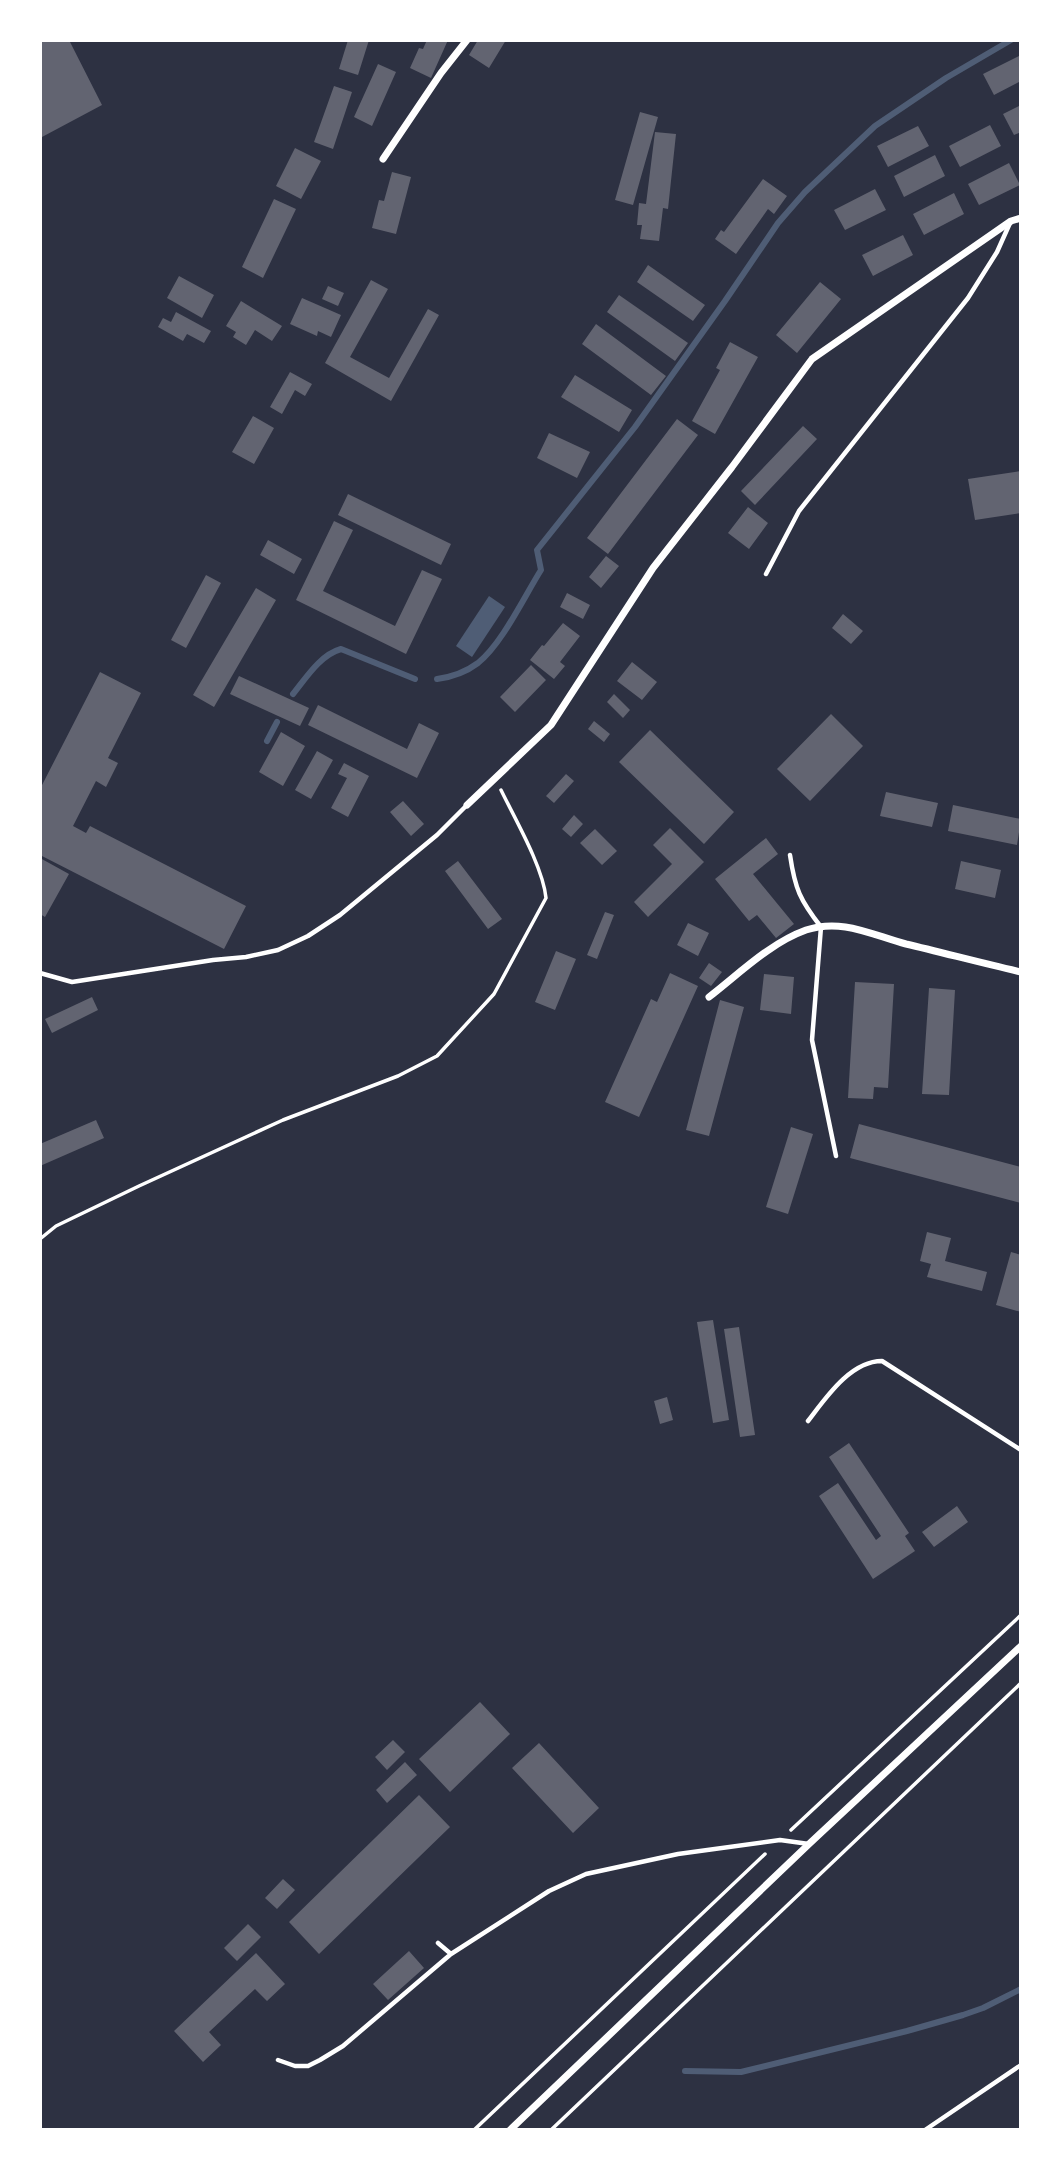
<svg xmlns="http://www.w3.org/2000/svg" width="1061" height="2170" viewBox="0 0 1061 2170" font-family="Manrope,sans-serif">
<rect width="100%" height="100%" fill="#2d3142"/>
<!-- water -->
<path fill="#4f5d75" d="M 489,596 L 505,607 L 472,657 L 456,646 Z"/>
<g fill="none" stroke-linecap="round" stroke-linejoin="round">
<!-- stream -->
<path stroke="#4f5d75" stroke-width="6" d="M 437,679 C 452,677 466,672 478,663 C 502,644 524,597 541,570 L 537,550 L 635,427 L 725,301 L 778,223 L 805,192 L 875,126 L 946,78 L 1011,40
M 293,694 C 306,678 320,655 341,649 L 415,679
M 267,741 L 277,722
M 685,2071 L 741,2072 L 907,2031 L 963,2015 L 983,2008 L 1021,1989"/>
</g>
<!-- building -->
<path fill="#626471" d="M 40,40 L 69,40 L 102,105 L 42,137 Z
M 348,40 L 369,40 L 358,75 L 339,69 Z
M 427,40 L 448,40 L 431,78 L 410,68 L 419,48 L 423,49 Z
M 478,40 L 506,40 L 489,68 L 469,55 Z
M 1021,55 L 1021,81 L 994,95 L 983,74 Z
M 378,64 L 396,72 L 372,126 L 354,117 Z
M 334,86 L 352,92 L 333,149 L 314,142 Z
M 1021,105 L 1021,132 L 1014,135 L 1003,114 Z
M 640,112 L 658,117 L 633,205 L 615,200 Z
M 990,125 L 1001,146 L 960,167 L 949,146 Z
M 918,126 L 929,146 L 888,167 L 877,146 Z
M 655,132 L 676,134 L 668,209 L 663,208 L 659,241 L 640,239 L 642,225 L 637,225 L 639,203 L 646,204 Z
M 295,148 L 321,161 L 301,199 L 276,186 Z
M 935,155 L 945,176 L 904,197 L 894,176 Z
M 1009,163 L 1020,185 L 979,205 L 968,184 Z
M 392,172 L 411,177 L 396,234 L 372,228 L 379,200 L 384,201 Z
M 763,179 L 787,196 L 774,214 L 768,209 L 736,254 L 715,239 L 721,230 L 724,232 Z
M 875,189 L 886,210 L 845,230 L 834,210 Z
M 954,193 L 964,214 L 924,235 L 913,214 Z
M 274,199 L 296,209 L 263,278 L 242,267 Z
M 903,235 L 913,255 L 873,276 L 862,255 Z
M 648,265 L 705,305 L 693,321 L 637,282 Z
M 179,276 L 214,295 L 202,318 L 167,298 Z
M 371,280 L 388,289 L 350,357 L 389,378 L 428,309 L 439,315 L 391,401 L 325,363 Z
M 820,282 L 841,299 L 797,353 L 776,335 Z
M 328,286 L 344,293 L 338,306 L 322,299 Z
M 619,295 L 688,343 L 675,361 L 607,312 Z
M 302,298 L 341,315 L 331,337 L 318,331 L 317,336 L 290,324 Z
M 241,301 L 282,326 L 272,341 L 255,330 L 246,345 L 233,337 L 236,332 L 226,326 Z
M 176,312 L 211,331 L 204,343 L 187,334 L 183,341 L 158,327 L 163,318 L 171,322 Z
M 596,324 L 666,376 L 651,395 L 582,344 Z
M 730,342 L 758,357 L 715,434 L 692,421 L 720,370 L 716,368 Z
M 290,372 L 312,384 L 305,396 L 295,390 L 282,414 L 270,407 Z
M 575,375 L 632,410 L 619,432 L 561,397 Z
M 253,416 L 274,428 L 254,464 L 232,452 Z
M 677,419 L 698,435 L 608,554 L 587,538 Z
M 803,426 L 817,439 L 755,505 L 741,491 Z
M 549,433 L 590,452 L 577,478 L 537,458 Z
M 1021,471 L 1021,513 L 975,520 L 968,479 Z
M 348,494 L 451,544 L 441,565 L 338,515 Z
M 748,507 L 768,523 L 749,549 L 728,533 Z
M 334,521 L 353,530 L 323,591 L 395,626 L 422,570 L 442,579 L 406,654 L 296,600 Z
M 268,540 L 302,559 L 294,574 L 260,555 Z
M 606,556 L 619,566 L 601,588 L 589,577 Z
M 206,575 L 221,583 L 186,648 L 171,640 Z
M 256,588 L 276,600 L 214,707 L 193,695 Z
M 567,593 L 590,605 L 583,619 L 560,607 Z
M 843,614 L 863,631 L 851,644 L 832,628 Z
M 563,623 L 580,636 L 560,662 L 565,666 L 554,679 L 530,660 L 542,645 L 544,646 Z
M 632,662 L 657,682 L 642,700 L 617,681 Z
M 531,665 L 546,680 L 515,712 L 500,697 Z
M 100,672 L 141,693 L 108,758 L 118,763 L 106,787 L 96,781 L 73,826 L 86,833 L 90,826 L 246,906 L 224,949 L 40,855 L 40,789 Z
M 239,676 L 309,708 L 300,726 L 230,694 Z
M 614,694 L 630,710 L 623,718 L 607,702 Z
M 318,705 L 407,749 L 419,723 L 439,733 L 417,778 L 308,725 Z
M 831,714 L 863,746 L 810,801 L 777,769 Z
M 594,721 L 610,734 L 604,742 L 588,729 Z
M 650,730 L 734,812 L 704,844 L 619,762 Z
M 281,732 L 305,746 L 283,786 L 259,772 Z
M 317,751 L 333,760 L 311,799 L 295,790 Z
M 344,763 L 369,776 L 348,817 L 331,808 L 347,778 L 338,774 Z
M 566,774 L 574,781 L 554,803 L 546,796 Z
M 886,792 L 938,803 L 932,827 L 880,816 Z
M 403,801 L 424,824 L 411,836 L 390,812 Z
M 953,805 L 1021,819 L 1017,845 L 948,831 Z
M 574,815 L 583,824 L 571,837 L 562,829 Z
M 670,828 L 704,862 L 648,917 L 634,902 L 672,864 L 653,845 Z
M 595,829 L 617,851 L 602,865 L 580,843 Z
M 766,838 L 778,854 L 753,874 L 794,924 L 776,938 L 757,915 L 749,921 L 715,879 Z
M 40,858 L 69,874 L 45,917 L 40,914 Z
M 458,861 L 502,919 L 488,929 L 445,871 Z
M 961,861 L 1001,870 L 995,898 L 955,889 Z
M 605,912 L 614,915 L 597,959 L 587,955 Z
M 688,923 L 709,933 L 698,956 L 677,945 Z
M 556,951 L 576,959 L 555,1010 L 535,1002 Z
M 709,963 L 722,972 L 711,986 L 699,978 Z
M 670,973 L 698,986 L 639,1117 L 605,1102 L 651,999 L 657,1002 Z
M 764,974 L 794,977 L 791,1014 L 760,1010 Z
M 855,982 L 894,984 L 888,1088 L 874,1087 L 873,1099 L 848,1098 Z
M 929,988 L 955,990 L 949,1095 L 922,1094 Z
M 92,997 L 98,1010 L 52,1033 L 45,1019 Z
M 720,1000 L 744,1007 L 709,1136 L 686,1130 Z
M 96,1120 L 104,1138 L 40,1166 L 40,1144 Z
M 859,1124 L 1021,1167 L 1021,1203 L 850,1158 Z
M 791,1127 L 813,1134 L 788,1214 L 766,1207 Z
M 927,1232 L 951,1238 L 945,1261 L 987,1272 L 982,1291 L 927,1277 L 931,1264 L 920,1261 Z
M 1011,1252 L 1021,1255 L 1021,1312 L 996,1305 Z
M 713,1320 L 729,1420 L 713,1423 L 697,1322 Z
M 739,1327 L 755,1435 L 740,1437 L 724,1329 Z
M 667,1397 L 673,1420 L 660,1424 L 654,1401 Z
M 849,1443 L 909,1533 L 905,1536 L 915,1551 L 873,1579 L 819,1496 L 838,1483 L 876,1540 L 881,1536 L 829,1457 Z
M 957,1506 L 968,1522 L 934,1547 L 922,1532 Z
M 480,1702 L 510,1734 L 450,1792 L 419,1759 Z
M 393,1740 L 405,1752 L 387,1770 L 375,1757 Z
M 539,1743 L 599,1808 L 573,1833 L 512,1768 Z
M 405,1762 L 417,1775 L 387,1803 L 376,1790 Z
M 419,1795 L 450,1827 L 319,1954 L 289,1922 Z
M 283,1879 L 295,1890 L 277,1909 L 265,1898 Z
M 248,1924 L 261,1937 L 237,1961 L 224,1948 Z
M 409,1951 L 424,1968 L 388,2000 L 373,1984 Z
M 256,1953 L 285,1984 L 267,2001 L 255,1989 L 209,2032 L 221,2045 L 203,2062 L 174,2031 Z"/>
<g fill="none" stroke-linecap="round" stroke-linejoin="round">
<!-- path -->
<path stroke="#fff" stroke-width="3.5" d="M 40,1239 L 56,1226 L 139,1186 L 283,1120 L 398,1076 L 437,1056 L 494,994 L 546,898 C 543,867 515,819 501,790
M 791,1830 L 1021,1615
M 474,2130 L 765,1854
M 551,2130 L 1021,1683"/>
<!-- service -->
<path stroke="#fff" stroke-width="4.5" d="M 766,574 L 799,511 L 968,298 L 997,252 L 1010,223
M 790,855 C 795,889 800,900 821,927 L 812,1040 L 836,1156
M 40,973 L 72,982 L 213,960 L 246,957 L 278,950 L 308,936 L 340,915 L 437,835 L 467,805
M 808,1421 C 825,1399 850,1361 882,1361 L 1021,1450
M 438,1943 L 451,1954
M 278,2060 L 295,2066 L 308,2066 L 320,2060 L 343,2046 L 451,1954 L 549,1891 L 586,1874 L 678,1854 L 780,1840 L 809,1844
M 925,2130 L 1021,2065"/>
<!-- minor -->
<path stroke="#fff" stroke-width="7" d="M 383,159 L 441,73 L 467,40
M 467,805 L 551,725 L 653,568 L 732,467 L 812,359 L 1011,221 L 1021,218
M 709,997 C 740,973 770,943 806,930 C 842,918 872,935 906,944 C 944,953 982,963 1021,972
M 510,2130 L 809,1844 L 1021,1646"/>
</g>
<!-- border -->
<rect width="1061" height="2170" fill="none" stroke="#ffffff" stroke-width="84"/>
</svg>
